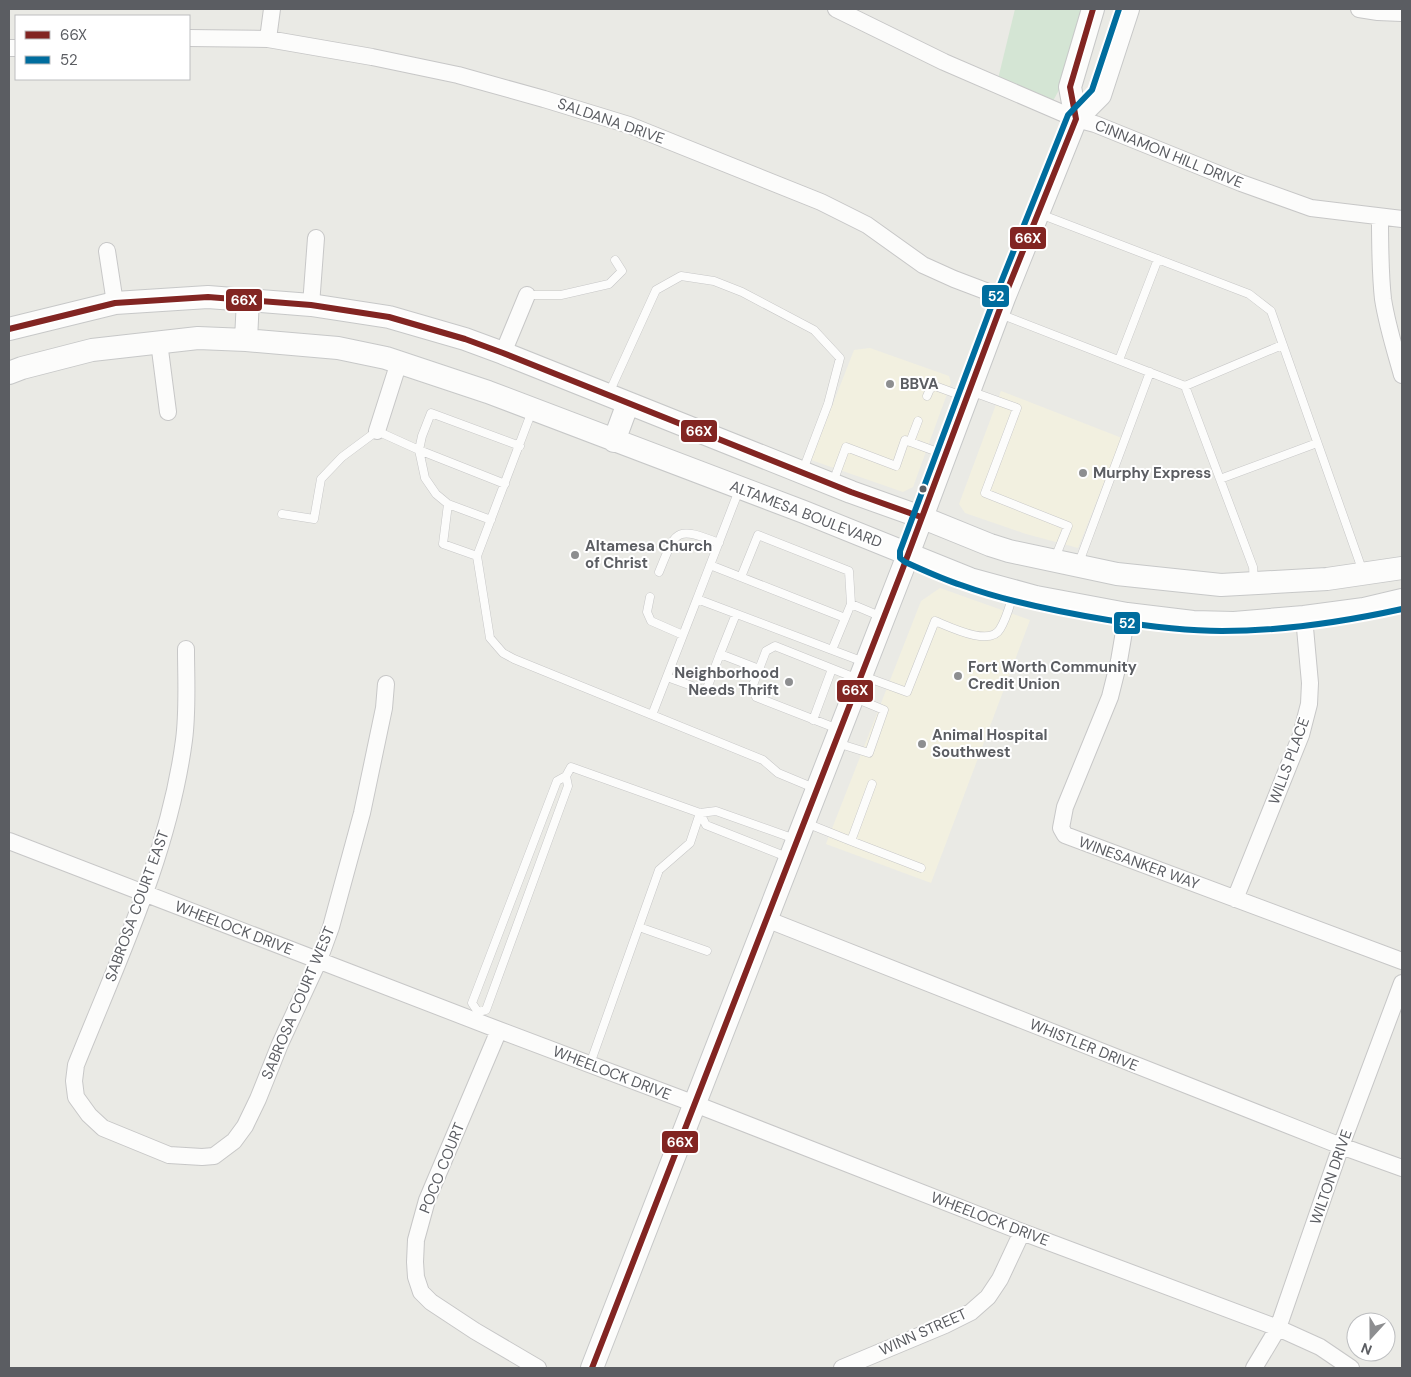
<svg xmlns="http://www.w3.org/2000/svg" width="1411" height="1377" viewBox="0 0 1411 1377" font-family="'DM Sans',sans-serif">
<rect width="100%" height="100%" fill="#eaeae5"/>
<!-- commercial -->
<path fill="#f2f0e0" d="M 870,348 L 949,376 L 951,383 L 913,487 L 903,492 L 811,460 L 854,350 Z
M 1001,391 L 1122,438 L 1078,548 L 1026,534 L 965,513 L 959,504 Z
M 940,588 L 1030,620 L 931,883 L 826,844 L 921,601 Z"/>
<!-- green -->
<path fill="#d4e5d4" d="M 1015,9 L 1085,9 L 1059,90 L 1053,101 L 998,79 Z"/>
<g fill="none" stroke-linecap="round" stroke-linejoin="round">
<defs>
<path id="service" d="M 1040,214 L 1249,294 L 1271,311 L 1363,572
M 527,295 L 561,295 L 609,284 L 622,271 L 615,260
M 1000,314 L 1185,386 L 1253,567 L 1254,581
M 1119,360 L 1158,259
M 1185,386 L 1282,345
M 970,391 L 1017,408 L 985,493 L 1068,526 L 1055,558
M 609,393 L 656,290 L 681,276 L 714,281 L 742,292 L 814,330 L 840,358 L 828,404 L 803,470
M 927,396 L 930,389 L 935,386 L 965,397
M 532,411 L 477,556 L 490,638 L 503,653 L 514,659 L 763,760 L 778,773 L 814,788
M 910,442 L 918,421
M 1220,479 L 1317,443
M 833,482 L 846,447 L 896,466 L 905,440 L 943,454
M 739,490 L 697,599 L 832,650 L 851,604 L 882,617
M 448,504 L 491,520
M 282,514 L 314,519 L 321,479 L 342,457 L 377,431 L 419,450 L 505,484
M 477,556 L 443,544 L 448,504 L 436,494 L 425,478 L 419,450 L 422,436 L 431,413 L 520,446
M 710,565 L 845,618
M 1078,565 L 1150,372
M 659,572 C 676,531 674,525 719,543
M 741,577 L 758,535 L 849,571 L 851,604
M 650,597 L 647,612 L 651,621 L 683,635
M 832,650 L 864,662
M 720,654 L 736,614
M 863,676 L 907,692 L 935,621 C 950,627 990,647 1000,629 C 1007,618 1010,604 1014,592
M 667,677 L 706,691 L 720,654 L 759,669
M 652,715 L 697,599
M 813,720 L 832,669
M 838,729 L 756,697 L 753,685 L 766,651 L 775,646 L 858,679
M 837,743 L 869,753 L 884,710 L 855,698
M 700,813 L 706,825 L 787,857
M 806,823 L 851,841 L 872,784
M 851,841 L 921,868
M 639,927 L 707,951
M 478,1012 L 472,1003 L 557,781 L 566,776 L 571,767 L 700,813 L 716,811 L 795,839
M 478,1012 L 486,1010 L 568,786 L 566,776
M 590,1064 L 659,870 L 690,843 L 700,813"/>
<path id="minor" d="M 836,9 L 944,62 L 1076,119 L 1095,124 L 1241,183 L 1311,208 L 1402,219
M 1359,9 L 1378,12 L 1402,13
M 189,38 L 268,39 L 372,57 L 458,75 L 544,99 L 629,125 L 821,202 L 867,225 L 923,265 L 954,279 L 1004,298
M 268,39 L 272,9
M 9,48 L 16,48
M 1380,217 C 1380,244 1380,272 1383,299 C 1387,325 1395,350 1402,375
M 107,251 L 115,303
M 311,305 L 316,238
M 159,342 L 168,412
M 503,353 L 527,295
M 377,431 L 399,362
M 1127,614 L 1119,661 L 1110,697 L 1065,807 L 1061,828 L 1065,835 L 1402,961
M 186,649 C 186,679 188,710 184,740 C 169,854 118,960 76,1065 L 74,1081 L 76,1097 L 89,1115 L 103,1128 L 169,1155 L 202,1157 L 214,1156 L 234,1141 L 245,1126 L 258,1099 L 280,1044 L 319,960 L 331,927 L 362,813 L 384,708 L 386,684
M 9,841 L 499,1030 L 695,1104 L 1022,1232 L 1278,1328 L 1320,1347 L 1351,1368
M 1235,899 L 1301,735 L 1309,704 L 1310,683 L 1304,617
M 766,919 L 1341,1146 L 1402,1168
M 499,1030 L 427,1200 L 416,1240 L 415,1262 L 416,1277 L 421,1292 L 431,1302 L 475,1331 L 538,1368
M 842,1368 L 945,1325 L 971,1312 L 988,1297 L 1000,1279 L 1022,1232
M 1254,1368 L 1278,1328 L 1341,1146 L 1402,983"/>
<path id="secondary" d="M 1076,119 L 1070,87 L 1093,9
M 9,329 L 115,303 L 208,297 L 311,305 L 389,317 L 465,339 L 503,353 L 851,492 L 921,517 L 990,545 L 1009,551 L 1117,574 L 1221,585 L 1327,579 L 1402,568
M 246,340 L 248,299
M 9,373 L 22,368 L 92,350 L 198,338 L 246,340 L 338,348 L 386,358 L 488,392 L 804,512 L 970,579 L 1036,597 L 1127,614 L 1193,622 L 1234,623 L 1304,617 L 1364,609 L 1402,600
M 614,441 L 628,403
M 592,1368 L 903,568 L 1004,298 L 1076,119 L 1100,95 L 1128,9"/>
</defs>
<!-- service casing -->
<use href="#service" stroke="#c7c7c7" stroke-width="9"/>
<!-- minor casing -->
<use href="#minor" stroke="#c7c7c7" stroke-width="18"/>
<!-- secondary casing -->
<use href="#secondary" stroke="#c7c8c8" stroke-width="24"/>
<!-- service -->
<use href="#service" stroke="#fcfcfb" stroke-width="8"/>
<!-- minor -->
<use href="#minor" stroke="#fcfcfb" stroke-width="16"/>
<!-- secondary -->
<use href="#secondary" stroke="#fcfcfb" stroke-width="22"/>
<defs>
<path id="bus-1" d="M 9,329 L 115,303 L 208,297 L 311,305 L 389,317 L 465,339 L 503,353 L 851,492 L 921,517
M 592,1368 L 903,568 L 1004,298 L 1076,119 L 1070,87 L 1093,9"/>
<path id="bus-2" d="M 1119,9 L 1092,90 L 1068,115 L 990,310 L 900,551 L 900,558 L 905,562 C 923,570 942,579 961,585 C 1008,602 1059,612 1108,620 C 1146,626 1183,631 1222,631 C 1283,631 1343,622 1402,609"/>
</defs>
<!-- bus-1 casing -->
<use href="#bus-1" stroke="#fff" stroke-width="10"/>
<!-- bus-2 casing -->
<use href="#bus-2" stroke="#fff" stroke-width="10"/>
<!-- bus-1 -->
<use href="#bus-1" stroke="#822522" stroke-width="6"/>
<!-- bus-2 -->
<use href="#bus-2" stroke="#006d9e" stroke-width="6"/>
</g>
<!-- markers -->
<g fill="#8d8e90" stroke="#fff" stroke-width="2">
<circle cx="890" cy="384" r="5"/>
<circle cx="1083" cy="473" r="5"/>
<circle cx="575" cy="555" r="5"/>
<circle cx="958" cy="676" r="5"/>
<circle cx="789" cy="682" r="5"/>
<circle cx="922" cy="744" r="5"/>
</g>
<circle fill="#5b5d62" stroke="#fff" stroke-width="2" cx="923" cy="489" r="4.5"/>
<g text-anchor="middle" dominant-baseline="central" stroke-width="4" stroke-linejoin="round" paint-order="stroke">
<!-- street labels -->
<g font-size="15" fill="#5b5d62" stroke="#fff">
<text transform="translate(611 121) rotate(19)">SALDANA DRIVE</text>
<text transform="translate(1169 154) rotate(22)">CINNAMON HILL DRIVE</text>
<text transform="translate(806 514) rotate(21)">ALTAMESA BOULEVARD</text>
<text transform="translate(1289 761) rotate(-70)">WILLS PLACE</text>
<text transform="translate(1139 863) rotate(20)">WINESANKER WAY</text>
<text transform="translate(137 906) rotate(-70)">SABROSA COURT EAST</text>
<text transform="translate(234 928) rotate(21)">WHEELOCK DRIVE</text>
<text transform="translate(298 1003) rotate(-67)">SABROSA COURT WEST</text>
<text transform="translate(1084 1045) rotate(22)">WHISTLER DRIVE</text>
<text transform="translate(612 1073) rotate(21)">WHEELOCK DRIVE</text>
<text transform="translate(442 1168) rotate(-68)">POCO COURT</text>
<text transform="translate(1331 1177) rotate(-71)">WILTON DRIVE</text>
<text transform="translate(990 1219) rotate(21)">WHEELOCK DRIVE</text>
<text transform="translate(923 1332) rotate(-24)">WINN STREET</text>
</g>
<!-- poi labels -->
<g font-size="15" font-weight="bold" fill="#5b5d62" stroke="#fff" text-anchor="start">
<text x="900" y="384">BBVA</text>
<text x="1093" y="473">Murphy Express</text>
<text x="585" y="546">Altamesa Church<tspan x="585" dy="17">of Christ</tspan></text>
<text x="968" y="667">Fort Worth Community<tspan x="968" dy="17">Credit Union</tspan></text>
<text x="779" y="673" text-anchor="end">Neighborhood<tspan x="779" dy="17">Needs Thrift</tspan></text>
<text x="932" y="735">Animal Hospital<tspan x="932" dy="17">Southwest</tspan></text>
</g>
</g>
<g stroke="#fff" stroke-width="2">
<rect x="1009" y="226" width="38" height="24" rx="5" fill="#822522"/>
<rect x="981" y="284" width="29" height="24" rx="5" fill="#006d9e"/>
<rect x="225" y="288" width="38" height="24" rx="5" fill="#822522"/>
<rect x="680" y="419" width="38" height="24" rx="5" fill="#822522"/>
<rect x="1113" y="611" width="28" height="24" rx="5" fill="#006d9e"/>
<rect x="836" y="679" width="38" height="24" rx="5" fill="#822522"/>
<rect x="661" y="1130" width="38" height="24" rx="5" fill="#822522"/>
</g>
<g font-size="14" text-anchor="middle" font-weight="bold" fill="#fff">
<text x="1028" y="243">66X</text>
<text x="996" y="301">52</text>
<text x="244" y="305">66X</text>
<text x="699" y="436">66X</text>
<text x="1127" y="628">52</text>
<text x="855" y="695">66X</text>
<text x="680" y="1147">66X</text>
</g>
<!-- border -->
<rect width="1411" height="1377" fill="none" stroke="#5b5d62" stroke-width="20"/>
<!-- legend -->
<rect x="15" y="15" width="175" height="65" fill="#ffffff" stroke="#bdbec0"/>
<rect x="25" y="31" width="25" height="8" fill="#822522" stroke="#bdbec0"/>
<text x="60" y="40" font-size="15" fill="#5b5d62">66X</text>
<rect x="25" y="56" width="25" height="8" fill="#006d9e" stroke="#bdbec0"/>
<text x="60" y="65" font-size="15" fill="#5b5d62">52</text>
<!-- north arrow -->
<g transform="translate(1371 1337) rotate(201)"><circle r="24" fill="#ffffff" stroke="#bdbec0"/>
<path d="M0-4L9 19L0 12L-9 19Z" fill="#8d8e90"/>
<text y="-8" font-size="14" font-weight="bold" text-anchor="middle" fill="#5b5d62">N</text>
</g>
</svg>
